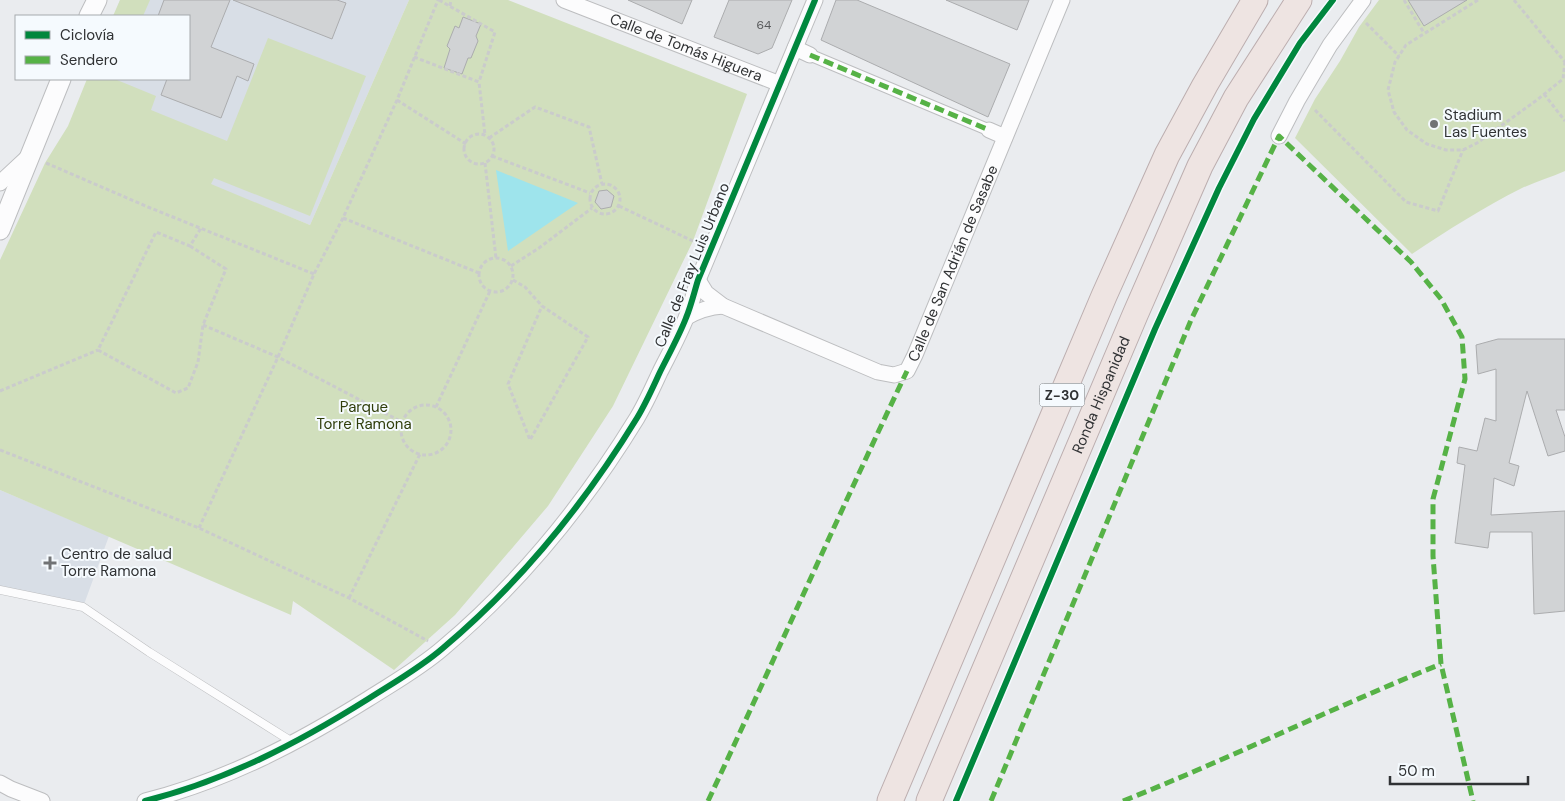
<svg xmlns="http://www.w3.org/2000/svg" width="1565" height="801" viewBox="0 0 1565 801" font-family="'DM Sans',sans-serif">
<rect width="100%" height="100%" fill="#eaecef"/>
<!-- built -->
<path fill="#d8dee6" d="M 120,0 L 409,0 L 310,225 L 211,185 L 88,79 L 189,79 L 189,16 L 114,16 Z
M 0,490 L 109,536 L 83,607 L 0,590 Z"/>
<!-- green -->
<path fill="#d1dfbd" d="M 120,0 L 150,0 L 143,16 L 113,16 Z
M 409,0 L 508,0 L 747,94 L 693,241 L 613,406 L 548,506 L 455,615 L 394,670 L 293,601 L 291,615 L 0,490 L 0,260 L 45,163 L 68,126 L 87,79 L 117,79 L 117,80 L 156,96 L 151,110 L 227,141 L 268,38 L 366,76 L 310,216 L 214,178 L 211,184 L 310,225 Z
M 1379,0 L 1565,0 L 1565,171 C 1551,177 1536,182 1522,188 C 1484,207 1448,230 1412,254 L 1295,138 L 1315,99 L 1340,61 L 1359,27 Z"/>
<!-- water -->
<path fill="#9ee4ec" d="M 496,170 L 578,203 L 508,251 Z"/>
<!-- building -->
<path fill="#d1d3d5" stroke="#abacae" d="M 164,0 L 230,0 L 211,47 L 254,64 L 248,81 L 237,76 L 221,118 L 161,95 L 167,79 L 189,79 L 189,16 L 158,16 Z
M 233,0 L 337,0 L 346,3 L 332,39 Z
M 628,0 L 692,0 L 682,24 Z
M 729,0 L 792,0 L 772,48 L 758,54 L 714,37 Z
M 836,0 L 857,0 L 1010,64 L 988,117 L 821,40 Z
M 946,0 L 1029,0 L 1017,30 Z
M 1408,0 L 1467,0 L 1424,26 Z
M 463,17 L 481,24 L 476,36 L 478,41 L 471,58 L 468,58 L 462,74 L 444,68 L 450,49 L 447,46 L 455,26 L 459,28 Z
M 607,190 L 614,196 L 611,207 L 601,209 L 595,202 L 599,191 Z
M 1498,339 L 1565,339 L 1565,410 L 1556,410 L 1565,437 L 1565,451 L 1548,456 L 1527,391 L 1509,463 L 1519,466 L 1514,486 L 1494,478 L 1491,515 L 1565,511 L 1565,611 L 1534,614 L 1532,532 L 1490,532 L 1488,548 L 1455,543 L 1465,465 L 1457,463 L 1459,447 L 1477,451 L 1485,418 L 1496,421 L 1496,369 L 1478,374 L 1476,345 Z"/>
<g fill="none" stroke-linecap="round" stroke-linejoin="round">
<defs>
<path id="service" d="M 0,590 L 83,607 L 149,652 L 294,743"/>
<path id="pedestrian" d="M 810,55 L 989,130"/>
<g id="minor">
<path id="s1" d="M 564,0 L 780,84"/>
<path d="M 795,48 L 810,55"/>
<path d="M 989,130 L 1005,137"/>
<path d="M 1279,136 L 1297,101 L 1330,45 L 1363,0"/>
<path d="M 0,183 L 28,157"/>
<path id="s2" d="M 698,280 L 706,293 L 723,306 L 878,372 L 894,375 L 907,371 L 915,355 L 1062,0"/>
<path d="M 687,317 C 699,310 709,307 723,306"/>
<path d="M 0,783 L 11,789 L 42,801"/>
<path d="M 145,801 C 225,781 298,743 368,699 C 393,683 420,668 443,648 C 520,583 585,503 637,418 C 646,403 653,387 660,372 C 669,354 679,336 686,318 C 691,306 694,293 698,280 L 815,0"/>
</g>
<path id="tertiary" d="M 89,16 L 97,0
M 0,230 L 61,79"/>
<g id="trunk">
<path d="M 890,801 L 1104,296 L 1167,155 L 1205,85 L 1255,0"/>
<path id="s3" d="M 929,801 L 1135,315 L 1200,166 L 1236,98 L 1299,0"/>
</g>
</defs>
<!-- service casing -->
<use href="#service" stroke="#bdbec0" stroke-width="9"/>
<!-- pedestrian casing -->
<use href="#pedestrian" stroke="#bdbec0" stroke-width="13"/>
<!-- minor casing -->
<use href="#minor" stroke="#bdbec0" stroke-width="17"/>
<!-- tertiary casing -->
<use href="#tertiary" stroke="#bdbec0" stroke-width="21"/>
<!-- trunk casing -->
<use href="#trunk" stroke="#bcaeaf" stroke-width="27"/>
<!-- path -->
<path stroke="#cacbcc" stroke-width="3" stroke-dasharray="4 2.5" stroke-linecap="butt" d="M 439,0 L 495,32 L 479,82
M 1404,0 L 1424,33
M 1478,0 L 1406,45 L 1395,62 L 1388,90 L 1394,112 L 1407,130 L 1427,144 L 1446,150 L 1463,150 L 1477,143 L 1537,100 L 1563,79 L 1565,62
M 1514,0 L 1565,62
M 450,6 L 451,0
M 1366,23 L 1399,56
M 414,57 L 479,82 L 485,135
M 1544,94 L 1565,121
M 397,100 L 466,144
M 1315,110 L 1406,202 L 1438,211 L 1463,150
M464 149a15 15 0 1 1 30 0a15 15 0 1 1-30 0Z
M 489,138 L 535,107 L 589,127 L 602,184
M 492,156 L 590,193
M 46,163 L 148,207 L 314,274
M 485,163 L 496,258
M590 199a15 15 0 1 1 30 0a15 15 0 1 1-30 0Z
M 619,206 L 693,241
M 343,218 L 479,273
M 190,246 L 226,269 L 203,325 L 198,362 L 188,388 L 176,393 L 98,350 L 156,232 L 190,246 L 201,228
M479 275a17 17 0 1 1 34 0a17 17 0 1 1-34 0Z
M 511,266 L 539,248 L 592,208
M 513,280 L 525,287 L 542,306 L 588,337 L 530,440 L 508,384 L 542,306
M 203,325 L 278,357 L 402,422
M 0,391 L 98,350
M401 430a25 25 0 1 1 50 0a25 25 0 1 1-50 0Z
M 436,407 L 490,291
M 0,450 L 199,528 L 349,598 L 428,641
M 199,528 L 278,357 L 314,274 L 343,218 L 397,100 L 438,0
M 349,598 L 420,454"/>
<!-- service -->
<use href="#service" stroke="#fcfcfd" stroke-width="8"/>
<!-- pedestrian -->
<use href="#pedestrian" stroke="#fcfcfd" stroke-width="11"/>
<!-- minor -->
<use href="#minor" stroke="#fcfcfd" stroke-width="15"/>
<!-- tertiary -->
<use href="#tertiary" stroke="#fcfcfd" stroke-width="19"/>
<!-- trunk -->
<use href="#trunk" stroke="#eee4e2" stroke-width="25"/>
<!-- quiet -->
<path stroke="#56b246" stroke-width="5" stroke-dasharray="10 5" stroke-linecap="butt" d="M 810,55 L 989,130
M 708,801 C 775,658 839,514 907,371
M 991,801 L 1191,320 L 1279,136 L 1411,262 L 1441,299 L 1462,337 L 1465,379 L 1433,499 L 1433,556 L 1441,664 L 1473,801
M 1123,801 C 1231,758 1334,707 1441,664"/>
<defs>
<path id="cycleway" d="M 145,801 C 225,781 298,743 368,699 C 393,683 420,668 443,648 C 520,583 585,503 637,418 C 646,403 653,387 660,372 C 669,354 679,336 686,318 C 691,306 694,293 698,280 L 815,0
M 956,801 L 1155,329 L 1219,188 L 1254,119 L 1300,43 L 1333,0"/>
</defs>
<!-- cycleway casing -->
<use href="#cycleway" stroke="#f5fafe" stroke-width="9"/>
<!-- cycleway -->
<use href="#cycleway" stroke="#00873e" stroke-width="6"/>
</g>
<!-- markers -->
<g fill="#717375" stroke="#f5fafe" stroke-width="2">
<circle cx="1434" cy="124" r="5"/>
<path d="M47.5 555.5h5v5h5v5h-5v5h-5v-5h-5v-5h5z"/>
</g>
<g text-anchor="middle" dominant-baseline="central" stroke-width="4" stroke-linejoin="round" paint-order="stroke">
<!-- number labels -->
<g font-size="12" fill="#585a5c">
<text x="764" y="25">64</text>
</g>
<!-- shield labels -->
<rect fill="#f5fafe" stroke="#6b6e71" stroke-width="1" x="1039.5" y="383.5" width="45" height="23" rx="4"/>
<g font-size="14" font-weight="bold" fill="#303234">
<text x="1062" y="395">Z-30</text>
</g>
<!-- street labels -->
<g font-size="15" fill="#303234" stroke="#f5fafe">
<text stroke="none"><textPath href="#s1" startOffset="131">Calle de Tomás Higuera</textPath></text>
<text stroke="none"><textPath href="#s2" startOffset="352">Calle de San Adrián de Sasabe</textPath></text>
<text transform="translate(692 265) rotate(-68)">Calle de Fray Luis Urbano</text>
<text stroke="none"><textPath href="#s3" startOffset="441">Ronda Hispanidad</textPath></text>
</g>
<!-- poi labels -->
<g font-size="15" fill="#303234" stroke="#f5fafe" text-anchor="start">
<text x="1444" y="115">Stadium<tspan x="1444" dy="17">Las Fuentes</tspan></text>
<text x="61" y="554">Centro de salud<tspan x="61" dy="17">Torre Ramona</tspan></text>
</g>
<!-- park labels -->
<g font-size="15" fill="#303e0b" stroke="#f5fafe">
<text x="364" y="407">Parque<tspan x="364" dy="17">Torre Ramona</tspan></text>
</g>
</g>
<!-- legend -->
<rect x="15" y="15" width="175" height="65" fill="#f5fafe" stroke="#a6aaad"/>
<rect x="25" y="31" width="25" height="8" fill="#00873e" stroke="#a6aaad"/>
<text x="60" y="40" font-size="15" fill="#303234">Ciclovía</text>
<rect x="25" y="56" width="25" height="8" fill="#56b246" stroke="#a6aaad"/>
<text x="60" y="65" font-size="15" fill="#303234">Sendero</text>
<!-- scale -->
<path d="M1390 776v8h138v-8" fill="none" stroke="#303234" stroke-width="2.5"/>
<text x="1398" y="776" font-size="15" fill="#303234" stroke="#f5fafe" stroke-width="4" paint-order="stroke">50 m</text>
</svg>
